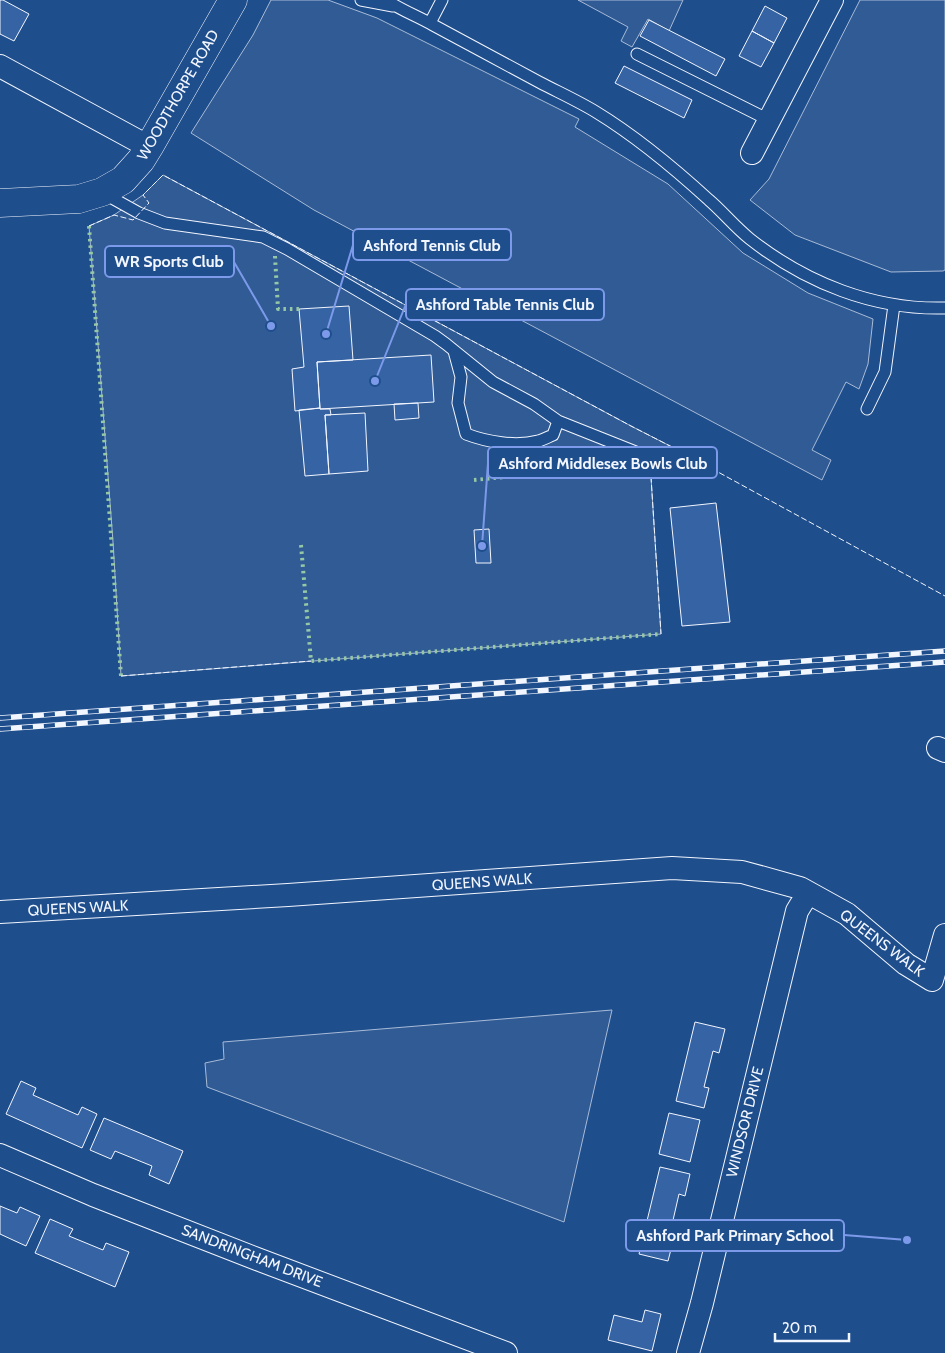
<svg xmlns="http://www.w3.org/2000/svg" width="945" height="1353" viewBox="0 0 945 1353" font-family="Cabin,sans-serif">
<rect width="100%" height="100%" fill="#1f4e8c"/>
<!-- green -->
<path fill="#305b95" stroke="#a8bbd7" d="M 271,0 L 328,0 L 377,18 L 579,119 L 575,127 L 668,184 L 743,253 L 808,293 L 873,319 L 868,364 L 859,389 L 846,382 L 812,450 L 831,460 L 822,480 L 314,210 L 191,133 L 253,35 Z
M 578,0 L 683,0 L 669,31 L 648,19 L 632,47 L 621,41 L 628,27 Z
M 860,0 L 945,0 L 945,270 L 943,271 L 891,272 L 795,235 L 750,200 L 769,179 Z
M 163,175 L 631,426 L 674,448 L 651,477 L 661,634 L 121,676 L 113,542 L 89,226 L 114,215 L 143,195 Z
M 612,1010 L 564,1222 L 207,1087 L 205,1063 L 224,1059 L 223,1042 Z"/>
<!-- building -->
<path fill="#3563a3" stroke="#f2f6ff" d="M 0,0 L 3,0 L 29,14 L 14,41 L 0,34 Z
M 765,6 L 787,18 L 774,43 L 752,31 Z
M 649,20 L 725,59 L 716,76 L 640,36 Z
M 752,31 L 774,43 L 761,67 L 739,56 Z
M 624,66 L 692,100 L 684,118 L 615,83 Z
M 349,306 L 353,360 L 317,362 L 320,408 L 295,411 L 292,369 L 304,367 L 299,309 Z
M 431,355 L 434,402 L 320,409 L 317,362 Z
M 418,403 L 419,418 L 395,420 L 394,404 Z
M 320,408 L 320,409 L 330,409 L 331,415 L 325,415 L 329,474 L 305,476 L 299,410 Z
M 365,413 L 368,471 L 329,474 L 325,415 Z
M 716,503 L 730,622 L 682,626 L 670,508 Z
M 489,529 L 491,563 L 476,563 L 474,530 Z
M 695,1022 L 725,1029 L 719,1053 L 713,1051 L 704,1087 L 709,1088 L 704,1108 L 676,1101 Z
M 21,1081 L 36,1088 L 33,1095 L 78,1115 L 82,1107 L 97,1114 L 82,1148 L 6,1114 Z
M 669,1113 L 700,1120 L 690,1162 L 659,1154 Z
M 104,1118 L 183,1151 L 169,1184 L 149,1175 L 152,1166 L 115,1151 L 111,1159 L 90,1150 Z
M 660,1167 L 690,1174 L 685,1196 L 679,1194 L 671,1229 L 676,1230 L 668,1261 L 639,1254 Z
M 0,1206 L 17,1213 L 20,1207 L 40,1216 L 26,1246 L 0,1234 Z
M 50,1219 L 73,1229 L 69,1236 L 103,1250 L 106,1243 L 129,1252 L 115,1287 L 35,1253 Z
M 645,1310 L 661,1314 L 652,1351 L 608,1340 L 614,1315 L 642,1322 Z"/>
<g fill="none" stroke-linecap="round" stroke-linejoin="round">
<defs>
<path id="lane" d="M 361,0 L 393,6
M 386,0 C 401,10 417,16 433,25 C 468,44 504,63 539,82 C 558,92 578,101 596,112 C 637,137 674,168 709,200 C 723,212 735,227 750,239 C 806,283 874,310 945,308
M 430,23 L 442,0
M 637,54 L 769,120
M 103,193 L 139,213 L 165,223 L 263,237 L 287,249 L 435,336 L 446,344 L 493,382 L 534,404 L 558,421 L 553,435 C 548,437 543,440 538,441 C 516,447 487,442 466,434 L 458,403 L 461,377 L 454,351
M 867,409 L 885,372 L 894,305
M 558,421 L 641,454"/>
<path id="street" d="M 0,66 L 149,147
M 752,153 L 832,0
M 938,748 L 945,751
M 0,912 L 288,895 L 672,868 L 742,872 L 800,888 L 847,914 L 906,964 L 932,980 L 945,935
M 0,1155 L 93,1195 L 257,1259 L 506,1353
M 688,1353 L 702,1303 L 797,911 L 808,893"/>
<path id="secondary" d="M 0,203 L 79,199 L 102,192 L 123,180 L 141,160 L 149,147 L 233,0"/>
</defs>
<!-- lane casing -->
<use href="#lane" stroke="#f2f6ff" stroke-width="13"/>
<!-- street casing -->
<use href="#street" stroke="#f2f6ff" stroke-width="24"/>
<!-- secondary casing -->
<use href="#secondary" stroke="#f2f6ff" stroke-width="29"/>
<!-- lane -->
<use href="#lane" stroke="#1f4e8c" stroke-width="11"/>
<!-- street -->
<use href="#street" stroke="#1f4e8c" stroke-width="22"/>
<!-- secondary -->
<use href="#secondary" stroke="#1f4e8c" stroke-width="28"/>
<defs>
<path id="rail" d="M 0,718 L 945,651
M 0,729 L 945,662"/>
</defs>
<!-- rail casing -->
<use href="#rail" stroke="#f2f6ff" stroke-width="5.5"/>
<!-- rail -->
<use href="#rail" stroke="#1f4e8c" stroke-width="4" stroke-dasharray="11" stroke-linecap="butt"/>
<!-- hedge -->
<path stroke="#97c8a6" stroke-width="4" stroke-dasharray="2.5 4" stroke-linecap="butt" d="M 89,226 L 121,676
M 275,256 L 278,309 L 299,309
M 474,480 L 628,465
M 301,545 L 311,661 L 661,634"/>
<!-- fence -->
<path stroke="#f2f6ff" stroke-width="1" stroke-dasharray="6 2.5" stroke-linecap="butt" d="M 89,226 L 114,215 L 133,220 L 149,203 L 143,195 L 163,175 L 631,426 L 674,448 L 945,596
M 628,465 L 651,477 L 661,634
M 121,676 L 311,661"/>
</g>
<g text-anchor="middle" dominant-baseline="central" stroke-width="4" stroke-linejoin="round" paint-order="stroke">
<!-- street labels -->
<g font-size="15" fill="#f2f6ff" stroke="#1f4e8c">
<text transform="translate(178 95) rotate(-60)">WOODTHORPE ROAD</text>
<text transform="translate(482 882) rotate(-4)">QUEENS WALK</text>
<text transform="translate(78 908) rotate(-3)">QUEENS WALK</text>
<text transform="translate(882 943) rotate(37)">QUEENS WALK</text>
<text transform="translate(745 1122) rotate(-76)">WINDSOR DRIVE</text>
<text transform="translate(252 1256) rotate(21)">SANDRINGHAM DRIVE</text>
</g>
</g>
<!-- callouts -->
<path fill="none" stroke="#7d9aea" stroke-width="2" d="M326 334L353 245M271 326L234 262M375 381L406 304M482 546L488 463M907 1240L844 1235"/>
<g fill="#7d9aea" stroke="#1f4e8c" stroke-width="2">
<circle cx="326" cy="334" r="5"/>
<circle cx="271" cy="326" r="5"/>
<circle cx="375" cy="381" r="5"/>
<circle cx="482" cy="546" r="5"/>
<circle cx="907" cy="1240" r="5"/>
</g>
<g fill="#1f4e8c" stroke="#7d9aea" stroke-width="2">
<rect x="353" y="229" width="158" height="31" rx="5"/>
<rect x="105" y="246" width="129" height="31" rx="5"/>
<rect x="406" y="289" width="198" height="31" rx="5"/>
<rect x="488" y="447" width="229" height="31" rx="5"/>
<rect x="626" y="1220" width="218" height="31" rx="5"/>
</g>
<g font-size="16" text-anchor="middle" font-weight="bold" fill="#f2f6ff">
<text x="432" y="251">Ashford Tennis Club</text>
<text x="169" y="267">WR Sports Club</text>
<text x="505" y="310">Ashford Table Tennis Club</text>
<text x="603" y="469">Ashford Middlesex Bowls Club</text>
<text x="735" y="1241">Ashford Park Primary School</text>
</g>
<!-- scale -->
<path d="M775 1333v8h74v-8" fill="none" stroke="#f2f6ff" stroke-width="2.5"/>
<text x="782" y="1333" font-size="15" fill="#f2f6ff" stroke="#1f4e8c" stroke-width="4" paint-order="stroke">20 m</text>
</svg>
